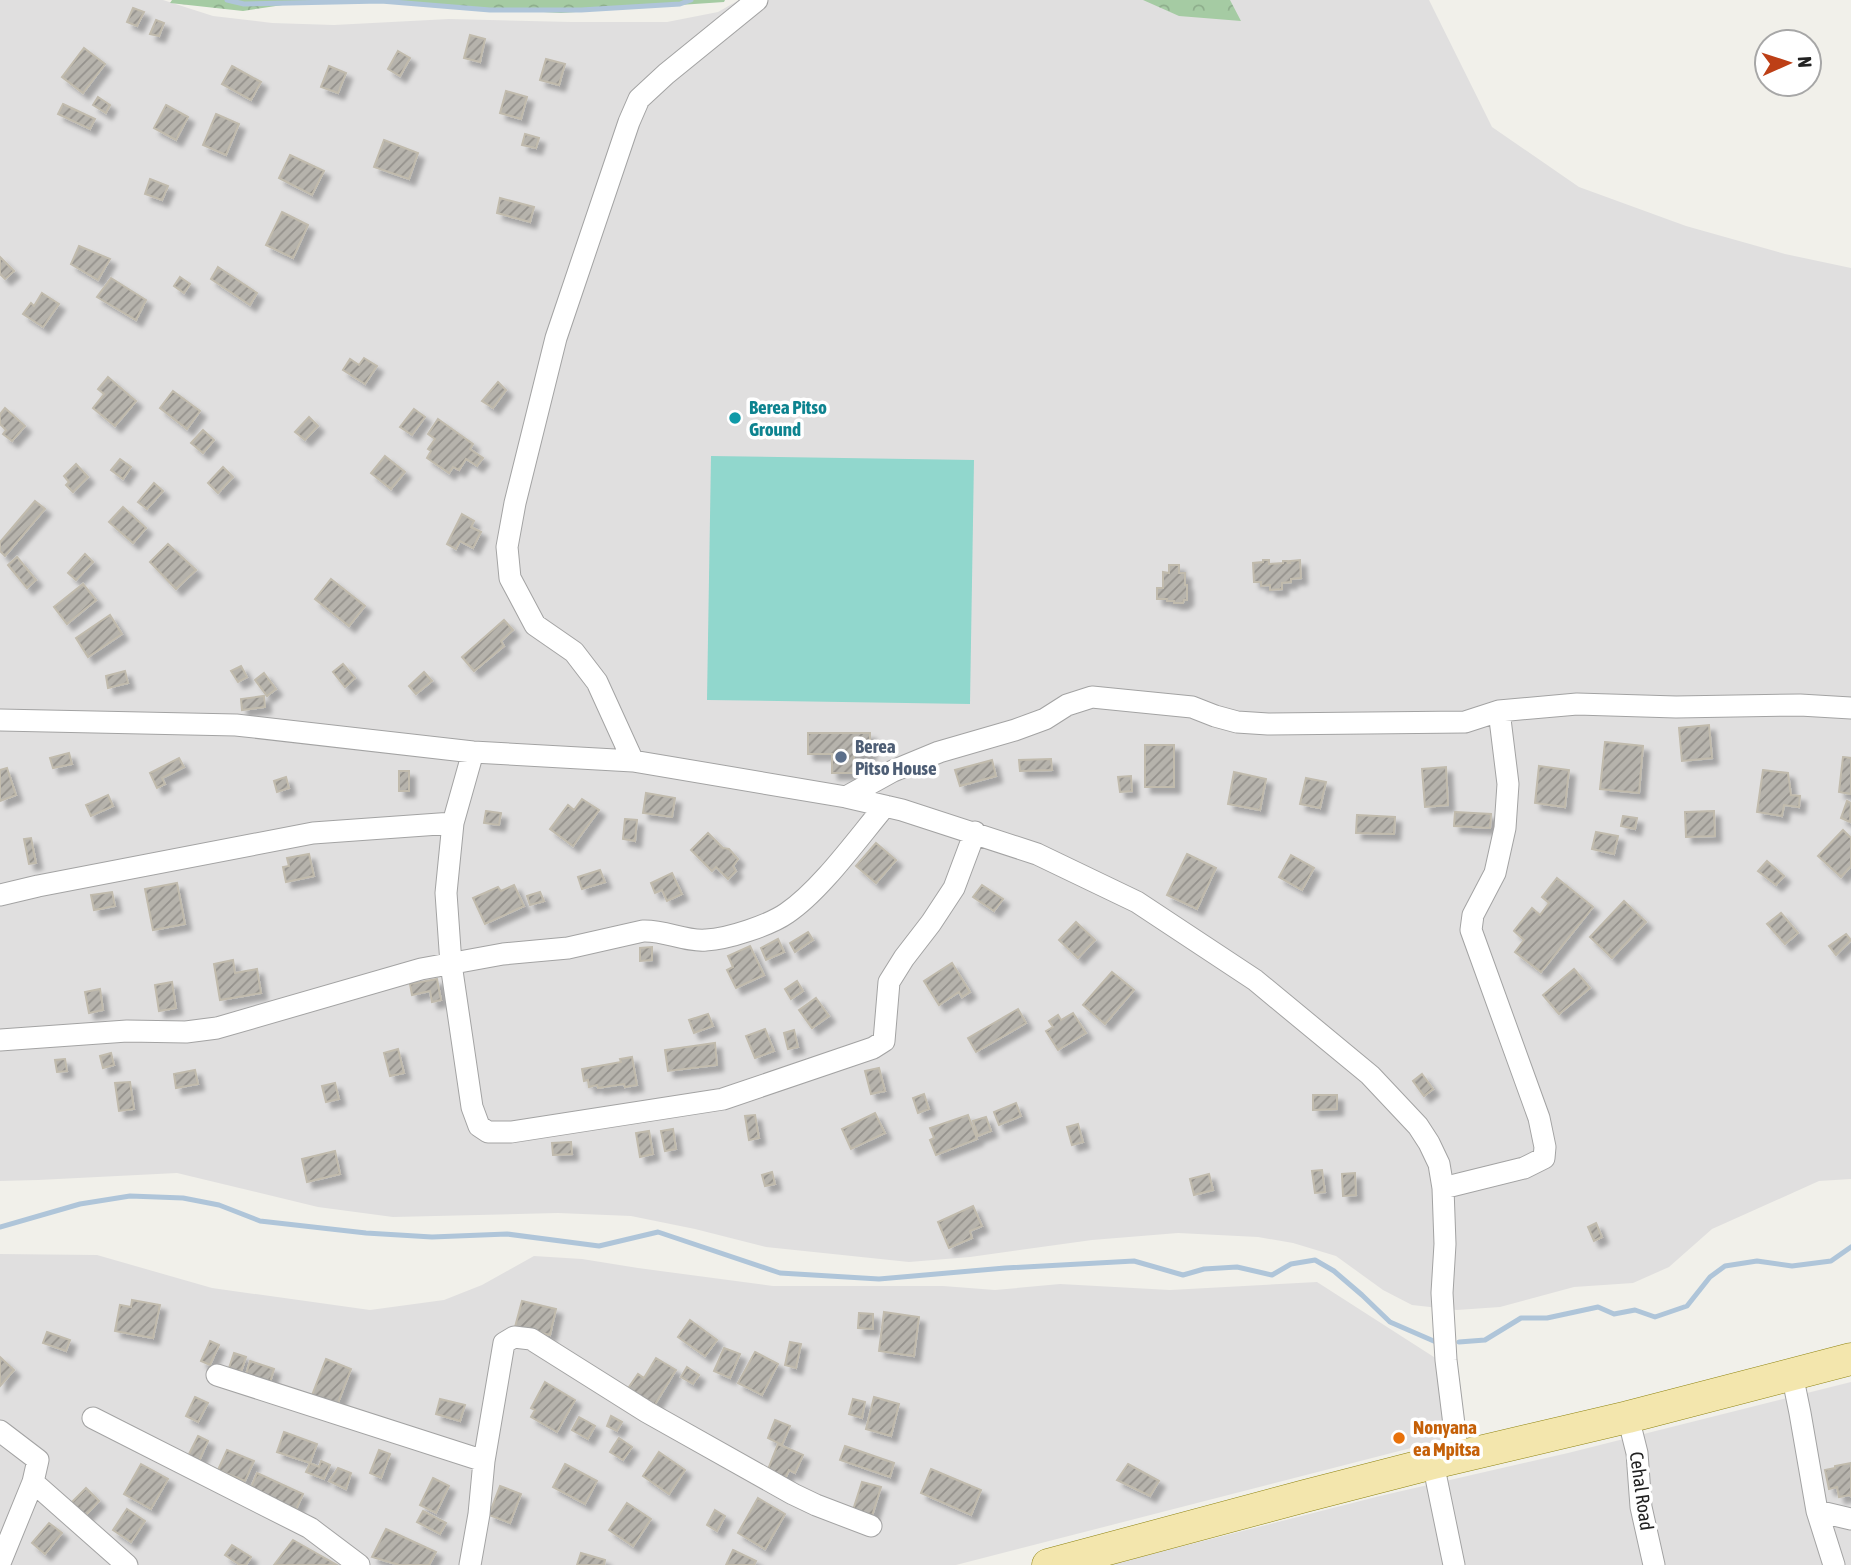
<svg xmlns="http://www.w3.org/2000/svg" width="1851" height="1565" viewBox="0 0 1851 1565" font-family="'Asap Condensed',sans-serif">
<defs>
<pattern id="forest-crowns" width="20" height="18" patternUnits="userSpaceOnUse" patternTransform="scale(1.75)"><rect width="20" height="18" fill="#a5cba3"/><path d="M2 6a3 3 0 1 1 6 0M12 15a3 3 0 1 1 6 0" fill="none" stroke="#8eae8c"/></pattern>
<pattern id="building-hatch" width="6" height="6" patternUnits="userSpaceOnUse" patternTransform="scale(1.75)"><rect width="6" height="6" fill="#b6b3ac"/><path d="M-1 1l2-2M0 6l6-6M5 7l2-2" fill="none" stroke="#94918c"/></pattern>
<filter id="shadow"><feDropShadow dx="6" dy="6" stdDeviation="2" flood-color="#0004"/></filter>
</defs>
<rect width="100%" height="100%" fill="#f1f0ea"/>
<!-- residential -->
<path fill="#e0dfdf" d="M 0,0 L 163,0 L 213,16 L 272,23 L 334,25 L 449,19 L 571,22 L 667,22 L 718,12 L 739,0 L 1429,0 L 1492,127 L 1579,187 L 1686,226 L 1785,254 L 1851,268 L 1851,1179 L 1819,1181 L 1712,1229 L 1669,1267 L 1633,1283 L 1574,1287 L 1500,1307 L 1457,1310 L 1412,1305 L 1383,1290 L 1336,1256 L 1293,1243 L 1258,1237 L 1178,1233 L 1092,1240 L 970,1257 L 909,1262 L 766,1247 L 695,1229 L 631,1216 L 558,1213 L 393,1217 L 318,1207 L 177,1173 L 38,1180 L 0,1181 Z
M 0,1254 L 97,1255 L 212,1288 L 370,1310 L 444,1300 L 482,1285 L 534,1256 L 582,1259 L 638,1268 L 773,1286 L 943,1286 L 995,1290 L 1060,1284 L 1170,1290 L 1317,1282 L 1437,1359 L 1444,1400 L 1442,1440 L 956,1565 L 0,1565 Z
M 1851,1382 L 1851,1565 L 1109,1565 L 1380,1496 L 1568,1453 Z"/>
<!-- forest -->
<path fill="url(#forest-crowns)" d="M 172,0 L 725,0 L 724,2 L 561,13 L 383,3 L 296,3 L 243,11 L 170,3 Z
M 1143,0 L 1230,0 L 1241,21 L 1179,16 Z"/>
<!-- pitch -->
<path fill="#91d7cd" d="M 711,456 L 974,460 L 970,704 L 707,700 Z"/>
<g fill="none" stroke-linecap="round" stroke-linejoin="round">
<!-- stream -->
<path stroke="#afc5d9" stroke-width="5" d="M 227,0 L 244,4 L 381,1 L 490,10 L 581,10 L 680,4 L 691,0
M 0,1227 L 80,1204 L 130,1196 L 183,1198 L 219,1205 L 260,1221 L 366,1233 L 432,1237 L 507,1234 L 599,1246 L 658,1232 L 780,1273 L 879,1279 L 1005,1268 L 1134,1261 L 1183,1275 L 1204,1269 L 1237,1267 L 1272,1275 L 1291,1264 L 1315,1260 L 1334,1271 L 1362,1295 L 1390,1322 L 1436,1342
M 1459,1342 L 1485,1340 L 1521,1318 L 1547,1318 L 1598,1307 L 1614,1314 L 1635,1310 L 1655,1317 L 1687,1306 L 1710,1277 L 1725,1266 L 1757,1261 L 1792,1266 L 1831,1261 L 1851,1247"/>
</g>
<!-- building -->
<path fill="url(#building-hatch)" stroke="#c1bbad" stroke-width="2" filter="url(#shadow)" d="M 133,8 L 144,12 L 137,26 L 127,22 Z
M 156,20 L 164,23 L 159,36 L 150,34 Z
M 470,35 L 485,39 L 480,62 L 464,58 Z
M 84,48 L 105,64 L 83,93 L 62,77 Z
M 398,51 L 410,58 L 400,76 L 388,69 Z
M 546,59 L 565,64 L 559,85 L 540,80 Z
M 232,66 L 261,82 L 251,100 L 222,84 Z
M 329,66 L 346,73 L 338,93 L 321,87 Z
M 506,91 L 527,97 L 521,119 L 500,113 Z
M 98,97 L 110,105 L 106,113 L 93,105 Z
M 63,104 L 95,119 L 90,129 L 58,114 Z
M 166,105 L 188,117 L 176,140 L 154,128 Z
M 216,114 L 239,124 L 226,155 L 203,145 Z
M 525,134 L 539,138 L 536,148 L 522,145 Z
M 384,140 L 418,153 L 409,179 L 374,167 Z
M 290,155 L 324,171 L 312,195 L 279,178 Z
M 150,179 L 168,186 L 162,200 L 145,194 Z
M 500,198 L 534,207 L 530,222 L 497,213 Z
M 282,212 L 308,225 L 293,258 L 266,245 Z
M 79,246 L 110,259 L 98,280 L 71,264 Z
M 0,257 L 14,271 L 5,279 L 0,274 Z
M 218,267 L 257,293 L 250,305 L 211,279 Z
M 180,277 L 190,284 L 184,293 L 174,286 Z
M 111,278 L 146,300 L 136,320 L 97,297 Z
M 42,293 L 59,304 L 43,327 L 23,314 L 31,303 L 34,306 Z
M 364,358 L 377,366 L 365,384 L 343,370 L 350,359 L 359,365 Z
M 108,377 L 136,401 L 115,426 L 93,408 L 104,394 L 98,389 Z
M 498,382 L 506,390 L 493,408 L 482,401 Z
M 173,391 L 200,411 L 187,429 L 160,408 Z
M 5,408 L 25,426 L 12,441 L 3,434 L 6,430 L 0,424 L 0,414 Z
M 414,409 L 425,417 L 412,435 L 400,427 Z
M 309,417 L 318,426 L 305,440 L 295,432 Z
M 438,419 L 473,444 L 470,449 L 483,458 L 477,466 L 466,459 L 459,470 L 453,467 L 449,473 L 427,458 L 431,451 L 428,449 L 435,439 L 428,434 Z
M 203,430 L 214,440 L 203,453 L 191,443 Z
M 385,456 L 405,472 L 391,489 L 371,473 Z
M 120,459 L 131,467 L 123,479 L 111,470 Z
M 76,464 L 88,477 L 73,492 L 66,485 L 69,482 L 64,476 Z
M 223,467 L 233,477 L 218,493 L 208,483 Z
M 154,483 L 163,491 L 147,509 L 138,502 Z
M 35,501 L 45,509 L 5,556 L 0,551 L 0,542 Z
M 123,507 L 146,528 L 133,543 L 109,522 Z
M 462,514 L 474,521 L 471,527 L 481,532 L 473,548 L 460,541 L 456,549 L 447,544 Z
M 168,544 L 196,570 L 176,589 L 150,562 Z
M 85,554 L 93,562 L 76,580 L 68,573 Z
M 17,557 L 36,580 L 27,588 L 8,565 Z
M 1263,560 L 1269,560 L 1269,564 L 1283,563 L 1283,561 L 1287,561 L 1288,563 L 1290,563 L 1289,561 L 1300,560 L 1301,578 L 1291,579 L 1291,582 L 1282,583 L 1282,589 L 1270,590 L 1270,585 L 1261,586 L 1261,582 L 1254,582 L 1253,563 L 1263,562 Z
M 1169,565 L 1179,565 L 1179,573 L 1185,573 L 1185,585 L 1187,585 L 1187,600 L 1184,600 L 1183,603 L 1174,603 L 1174,601 L 1167,601 L 1167,599 L 1157,599 L 1157,588 L 1163,588 L 1163,572 L 1169,573 Z
M 331,579 L 365,606 L 349,626 L 315,599 Z
M 83,584 L 96,600 L 67,624 L 54,607 Z
M 110,615 L 122,634 L 88,657 L 76,638 Z
M 504,620 L 513,630 L 501,641 L 504,646 L 474,671 L 462,657 Z
M 343,664 L 355,678 L 345,687 L 333,672 Z
M 241,666 L 247,677 L 238,682 L 231,671 Z
M 125,671 L 128,683 L 108,688 L 106,676 Z
M 424,672 L 432,681 L 416,694 L 409,686 Z
M 264,673 L 276,689 L 267,696 L 255,680 Z
M 264,696 L 265,707 L 242,710 L 241,699 Z
M 1709,725 L 1712,758 L 1682,761 L 1679,728 Z
M 808,733 L 870,733 L 870,754 L 854,754 L 854,773 L 832,773 L 832,754 L 808,754 Z
M 1605,742 L 1643,746 L 1639,793 L 1600,789 Z
M 1145,745 L 1174,745 L 1174,787 L 1145,787 Z
M 69,753 L 72,764 L 53,768 L 50,758 Z
M 1843,757 L 1851,758 L 1851,794 L 1839,792 Z
M 179,758 L 184,767 L 162,778 L 165,784 L 157,788 L 150,773 Z
M 1051,759 L 1052,770 L 1020,771 L 1019,760 Z
M 992,760 L 996,776 L 960,786 L 955,770 Z
M 1539,766 L 1569,770 L 1565,807 L 1535,803 Z
M 1446,767 L 1448,805 L 1425,807 L 1422,769 Z
M 7,768 L 16,795 L 0,801 L 0,770 Z
M 1763,770 L 1788,773 L 1791,795 L 1800,796 L 1799,807 L 1784,805 L 1782,816 L 1757,812 Z
M 399,771 L 409,771 L 409,791 L 399,791 Z
M 1234,772 L 1266,779 L 1260,810 L 1228,804 Z
M 1131,776 L 1132,791 L 1120,792 L 1118,777 Z
M 286,777 L 289,788 L 277,792 L 274,781 Z
M 1306,778 L 1326,782 L 1320,808 L 1300,804 Z
M 646,793 L 675,798 L 672,817 L 643,813 Z
M 108,795 L 113,806 L 91,816 L 86,805 Z
M 582,799 L 599,810 L 573,846 L 550,829 L 568,805 L 574,810 Z
M 1847,801 L 1851,803 L 1850,822 L 1841,818 Z
M 486,811 L 501,813 L 499,825 L 484,823 Z
M 1714,811 L 1715,836 L 1686,837 L 1685,812 Z
M 1455,812 L 1491,814 L 1490,828 L 1454,826 Z
M 1357,815 L 1395,817 L 1394,834 L 1356,833 Z
M 1623,816 L 1637,818 L 1635,829 L 1621,826 Z
M 625,819 L 637,820 L 635,841 L 623,839 Z
M 1843,830 L 1851,838 L 1851,866 L 1841,877 L 1818,856 Z
M 1596,832 L 1618,836 L 1614,854 L 1592,849 Z
M 708,833 L 723,848 L 729,849 L 738,859 L 733,866 L 736,871 L 728,879 L 716,867 L 712,871 L 691,850 Z
M 31,838 L 36,863 L 29,864 L 24,839 Z
M 876,843 L 896,860 L 876,883 L 856,866 Z
M 309,854 L 314,876 L 286,882 L 283,867 L 289,866 L 287,858 Z
M 1187,854 L 1216,868 L 1197,909 L 1167,895 Z
M 1291,855 L 1314,868 L 1302,890 L 1279,877 Z
M 1767,861 L 1784,876 L 1776,885 L 1758,871 Z
M 600,870 L 605,882 L 582,889 L 578,877 Z
M 672,873 L 682,894 L 667,901 L 662,890 L 655,893 L 651,883 Z
M 1557,878 L 1593,907 L 1541,972 L 1515,952 L 1524,940 L 1514,931 L 1532,908 L 1540,915 L 1549,903 L 1542,897 Z
M 177,883 L 185,924 L 153,930 L 145,889 Z
M 514,885 L 524,906 L 485,924 L 473,898 L 498,887 L 501,891 Z
M 982,885 L 1003,899 L 994,911 L 973,897 Z
M 112,892 L 115,906 L 94,910 L 91,895 Z
M 540,892 L 544,901 L 530,905 L 527,896 Z
M 1624,901 L 1646,922 L 1612,958 L 1590,937 Z
M 1781,913 L 1798,933 L 1785,944 L 1767,924 Z
M 1076,922 L 1095,940 L 1078,958 L 1059,940 Z
M 808,932 L 813,940 L 795,952 L 790,943 Z
M 1846,934 L 1851,940 L 1836,955 L 1829,946 Z
M 778,939 L 784,952 L 766,960 L 761,948 Z
M 750,946 L 764,975 L 736,988 L 727,970 L 733,967 L 728,956 Z
M 652,947 L 652,960 L 640,961 L 640,948 Z
M 233,960 L 235,973 L 257,969 L 261,993 L 220,1000 L 214,964 Z
M 952,963 L 970,992 L 962,997 L 959,992 L 939,1005 L 924,981 Z
M 1574,969 L 1590,988 L 1559,1014 L 1543,995 Z
M 1112,972 L 1134,990 L 1105,1024 L 1083,1005 Z
M 437,979 L 441,1000 L 432,1002 L 430,991 L 412,995 L 410,984 Z
M 797,981 L 803,991 L 791,999 L 785,989 Z
M 172,982 L 176,1008 L 159,1011 L 155,985 Z
M 100,989 L 103,1010 L 89,1013 L 85,992 Z
M 816,998 L 829,1016 L 812,1028 L 799,1010 Z
M 1018,1009 L 1026,1023 L 976,1052 L 968,1038 Z
M 1073,1013 L 1086,1033 L 1058,1050 L 1046,1031 L 1053,1027 L 1049,1021 L 1058,1015 L 1061,1020 Z
M 708,1014 L 713,1026 L 694,1033 L 689,1020 Z
M 765,1029 L 774,1051 L 755,1058 L 746,1036 Z
M 794,1030 L 798,1047 L 788,1049 L 784,1033 Z
M 715,1043 L 717,1065 L 668,1071 L 665,1050 Z
M 398,1049 L 404,1073 L 390,1076 L 384,1053 Z
M 111,1053 L 114,1065 L 103,1068 L 100,1056 Z
M 632,1057 L 637,1085 L 625,1087 L 624,1084 L 598,1088 L 597,1085 L 589,1087 L 588,1080 L 584,1081 L 582,1069 L 621,1062 L 620,1059 Z
M 65,1059 L 67,1071 L 57,1072 L 55,1060 Z
M 879,1068 L 885,1091 L 871,1094 L 865,1071 Z
M 195,1070 L 198,1084 L 176,1088 L 174,1074 Z
M 1422,1074 L 1433,1089 L 1424,1096 L 1413,1081 Z
M 130,1082 L 134,1109 L 119,1111 L 115,1083 Z
M 335,1083 L 339,1099 L 326,1102 L 322,1086 Z
M 924,1094 L 929,1109 L 918,1113 L 913,1098 Z
M 1313,1095 L 1337,1095 L 1337,1109 L 1313,1110 Z
M 1016,1103 L 1021,1116 L 999,1125 L 994,1112 Z
M 875,1113 L 885,1133 L 851,1149 L 842,1129 Z
M 755,1115 L 759,1138 L 749,1140 L 745,1116 Z
M 968,1115 L 977,1139 L 936,1155 L 930,1140 L 934,1138 L 930,1128 Z
M 986,1117 L 991,1131 L 978,1136 L 973,1121 Z
M 1078,1124 L 1083,1142 L 1072,1145 L 1067,1127 Z
M 673,1129 L 676,1149 L 665,1151 L 661,1131 Z
M 649,1131 L 653,1154 L 640,1157 L 636,1133 Z
M 571,1142 L 572,1154 L 553,1155 L 552,1143 Z
M 335,1151 L 340,1174 L 307,1182 L 302,1159 Z
M 1322,1170 L 1325,1192 L 1315,1193 L 1312,1171 Z
M 772,1172 L 775,1184 L 765,1186 L 762,1175 Z
M 1355,1173 L 1356,1195 L 1343,1196 L 1342,1174 Z
M 1209,1174 L 1213,1190 L 1194,1195 L 1190,1179 Z
M 973,1206 L 982,1226 L 970,1231 L 972,1238 L 949,1248 L 938,1222 Z
M 1596,1223 L 1602,1237 L 1594,1241 L 1588,1227 Z
M 132,1300 L 160,1305 L 153,1338 L 115,1331 L 120,1305 L 131,1307 Z
M 522,1301 L 556,1309 L 550,1335 L 515,1327 Z
M 884,1312 L 919,1317 L 914,1356 L 879,1351 Z
M 859,1313 L 873,1314 L 873,1329 L 858,1328 Z
M 690,1320 L 717,1340 L 705,1356 L 678,1337 Z
M 47,1332 L 70,1340 L 66,1351 L 43,1343 Z
M 210,1341 L 219,1345 L 210,1365 L 201,1361 Z
M 790,1342 L 801,1344 L 796,1368 L 785,1365 Z
M 724,1348 L 740,1354 L 730,1378 L 714,1371 Z
M 755,1352 L 778,1364 L 762,1395 L 738,1383 Z
M 234,1353 L 246,1357 L 240,1375 L 228,1371 Z
M 0,1357 L 14,1370 L 0,1386 Z
M 656,1358 L 676,1370 L 654,1406 L 627,1390 L 638,1374 L 644,1378 Z
M 326,1359 L 351,1369 L 336,1408 L 311,1398 Z
M 250,1361 L 274,1369 L 268,1389 L 244,1381 Z
M 687,1367 L 699,1375 L 693,1384 L 681,1377 Z
M 545,1382 L 575,1400 L 557,1432 L 531,1417 L 535,1410 L 531,1408 Z
M 195,1397 L 208,1403 L 198,1422 L 186,1416 Z
M 874,1397 L 899,1404 L 891,1436 L 866,1429 Z
M 440,1399 L 465,1405 L 460,1421 L 436,1414 Z
M 853,1399 L 865,1402 L 862,1418 L 849,1414 Z
M 611,1416 L 622,1422 L 617,1431 L 607,1426 Z
M 579,1417 L 595,1426 L 588,1439 L 572,1430 Z
M 775,1420 L 790,1426 L 782,1445 L 768,1438 Z
M 284,1432 L 317,1444 L 310,1463 L 277,1452 Z
M 198,1436 L 208,1441 L 199,1461 L 188,1456 Z
M 619,1438 L 632,1447 L 623,1460 L 610,1452 Z
M 778,1444 L 803,1455 L 795,1473 L 789,1470 L 785,1479 L 767,1472 Z
M 845,1446 L 894,1463 L 890,1477 L 840,1460 Z
M 227,1450 L 254,1461 L 245,1481 L 218,1470 Z
M 379,1450 L 390,1454 L 381,1478 L 370,1473 Z
M 659,1452 L 685,1470 L 669,1494 L 643,1476 Z
M 321,1461 L 330,1465 L 324,1479 L 306,1472 L 310,1463 L 319,1467 Z
M 1851,1463 L 1851,1497 L 1850,1495 L 1839,1497 L 1837,1487 L 1829,1489 L 1825,1470 L 1835,1468 L 1835,1466 Z
M 141,1464 L 168,1479 L 151,1509 L 124,1494 Z
M 565,1464 L 597,1481 L 585,1504 L 553,1487 Z
M 1128,1464 L 1159,1481 L 1150,1496 L 1117,1480 Z
M 338,1468 L 351,1473 L 346,1489 L 329,1481 Z
M 931,1469 L 981,1490 L 971,1515 L 921,1493 Z
M 257,1473 L 303,1494 L 295,1512 L 249,1492 Z
M 433,1478 L 449,1486 L 436,1513 L 420,1505 Z
M 862,1482 L 881,1487 L 872,1516 L 853,1510 Z
M 500,1486 L 521,1494 L 510,1523 L 489,1515 Z
M 86,1488 L 99,1501 L 81,1520 L 68,1506 Z
M 758,1498 L 785,1514 L 765,1549 L 738,1533 Z
M 627,1503 L 651,1519 L 633,1546 L 609,1530 Z
M 127,1509 L 145,1521 L 131,1542 L 113,1530 Z
M 715,1510 L 725,1516 L 717,1531 L 707,1525 Z
M 423,1511 L 446,1523 L 440,1534 L 417,1522 Z
M 49,1523 L 62,1533 L 45,1554 L 32,1543 Z
M 386,1529 L 436,1552 L 429,1565 L 399,1565 L 372,1557 Z
M 293,1540 L 337,1565 L 274,1565 Z
M 232,1545 L 251,1557 L 246,1565 L 240,1565 L 225,1555 Z
M 733,1550 L 756,1561 L 754,1565 L 726,1565 Z
M 581,1553 L 605,1560 L 604,1565 L 577,1565 Z"/>
<g fill="none" stroke-linecap="round" stroke-linejoin="round">
<defs>
<path id="street" d="M 0,720 L 236,725 L 473,752 L 633,761 L 846,797 L 902,810 L 1037,854 L 1137,902 L 1255,980 L 1370,1075 L 1418,1126 L 1429,1143 L 1439,1164 L 1443,1188 L 1445,1244 L 1442,1293 L 1446,1360 L 1458,1457
M 473,752 L 453,823 L 446,893 L 451,964 L 472,1107 L 479,1126 L 488,1132 L 511,1132 L 723,1099 L 873,1048 L 884,1041 L 889,982 L 904,958 L 931,923 L 954,888 L 975,832
M 633,761 L 597,682 L 574,652 L 535,625 L 510,578 L 507,547 L 515,503 L 556,338 L 629,122 L 639,99 L 666,74 L 757,0
M 846,797 L 893,771 L 939,752 L 1015,730 L 1045,719 L 1067,705 L 1092,697 L 1192,707 L 1215,716 L 1237,722 L 1268,724 L 1465,722 L 1499,711 L 1577,704 L 1676,707 L 1800,705 L 1851,708
M 0,895 L 38,886 L 313,833 L 453,823
M 0,1040 L 127,1031 L 186,1032 L 217,1028 L 421,969 L 503,954 L 568,948 L 643,931 C 665,930 685,942 706,940 C 728,939 770,925 787,913 C 821,890 858,838 885,806
M 1443,1188 L 1524,1168 L 1544,1158 L 1545,1147 L 1539,1118 L 1471,930 L 1473,915 L 1495,873 L 1505,828 L 1508,784 L 1499,711
M 1792,1374 L 1800,1413 L 1817,1511 L 1834,1565
M 217,1375 L 484,1461
M 1628,1417 L 1637,1453 L 1641,1507 L 1654,1565
M 93,1418 L 310,1528 L 359,1565
M 0,1431 L 38,1460 L 33,1482 L 0,1563
M 1433,1463 L 1454,1565
M 33,1482 L 127,1565
M 1817,1511 L 1851,1519
M 470,1565 L 479,1514 L 484,1461 L 504,1343 L 514,1337 L 531,1339 L 647,1412 L 793,1494 L 816,1505 L 871,1526"/>
<path id="primary" d="M 1048,1565 L 1305,1496 L 1433,1463 L 1628,1417 L 1851,1359"/>
</defs>
<!-- street casing -->
<use href="#street" stroke="#a3a3a3" stroke-width="23"/>
<!-- primary casing -->
<use href="#primary" stroke="#8f8411" stroke-width="33"/>
<!-- street -->
<use href="#street" stroke="#fff" stroke-width="21"/>
<!-- primary -->
<use href="#primary" stroke="#f3e6ad" stroke-width="32"/>
</g>
<!-- markers -->
<circle fill="#0f9aa8" stroke="#fff" stroke-width="2.5" cx="735" cy="418" r="7"/>
<circle fill="#5c6f8a" stroke="#fff" stroke-width="2.5" cx="841" cy="757" r="7"/>
<circle fill="#e8710a" stroke="#fff" stroke-width="2.5" cx="1399" cy="1438" r="7"/>
<g text-anchor="middle" dominant-baseline="central" stroke-width="7" stroke-linejoin="round" paint-order="stroke">
<!-- culture labels -->
<g font-size="19" font-weight="bold" fill="#0d838f" stroke="#fff" text-anchor="start">
<text x="749" y="407">Berea Pitso<tspan x="749" dy="22">Ground</tspan></text>
</g>
<!-- service labels -->
<g font-size="19" font-weight="bold" fill="#4e5e75" stroke="#fff" text-anchor="start">
<text x="855" y="746">Berea<tspan x="855" dy="22">Pitso House</tspan></text>
</g>
<!-- food labels -->
<g font-size="19" font-weight="bold" fill="#c56008" stroke="#fff" text-anchor="start">
<text x="1413" y="1427">Nonyana<tspan x="1413" dy="22">ea Mpitsa</tspan></text>
</g>
<!-- street labels -->
<g font-size="19" fill="#222" stroke="#fff">
<text transform="translate(1642 1491) rotate(82)">Cehal Road</text>
</g>
</g>
<!-- north arrow -->
<g transform="translate(1788 63) rotate(87)"><circle r="33" fill="#ffffff" stroke="#a7a7a7" stroke-width="2"/>
<path d="M0-5L12 26L0 18L-12 26Z" fill="#bd3f16"/>
<text y="-10" font-size="19" font-weight="bold" text-anchor="middle" fill="#222222">N</text>
</g>
</svg>
